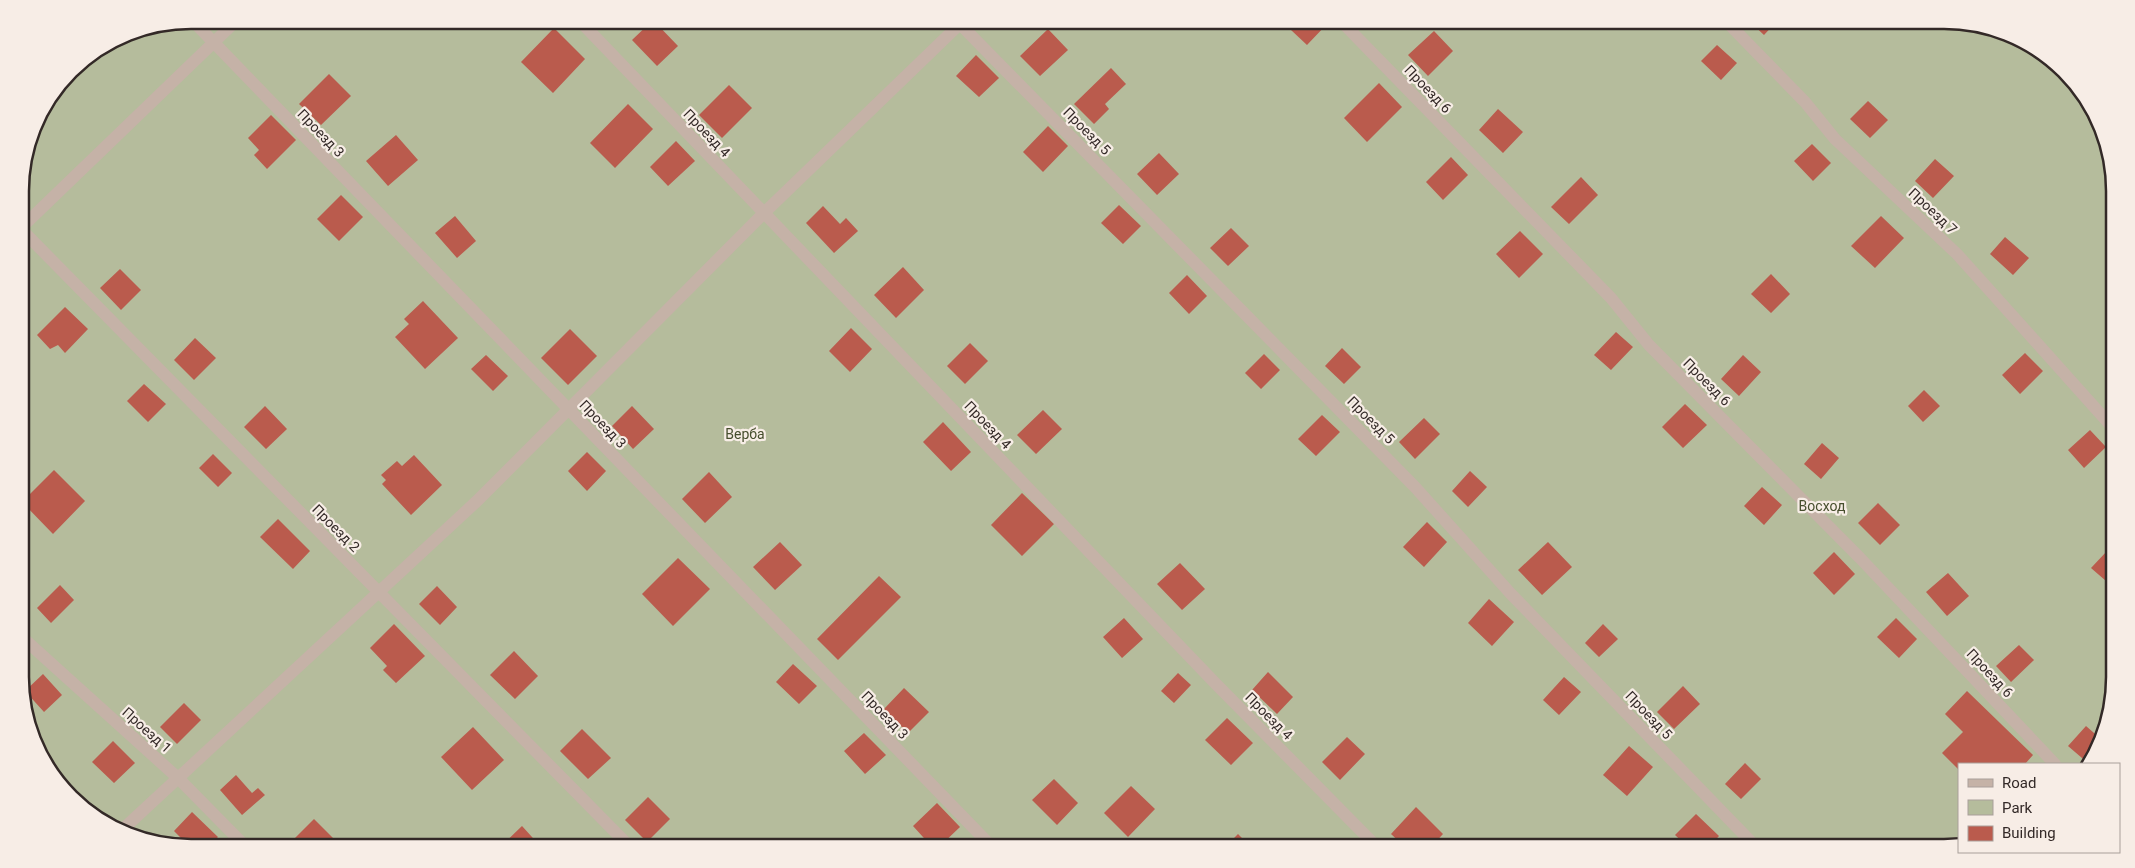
<svg xmlns="http://www.w3.org/2000/svg" width="2135" height="868" viewBox="0 0 2135 868" font-family="Roboto,sans-serif">
<rect width="100%" height="100%" fill="#efe3da"/>
<!-- green -->
<path fill="#b5bc9c" d="M 191,20 L 1944,20 L 1999,29 L 2073,78 L 2098,116 L 2113,168 L 2115,677 L 2106,732 L 2089,764 L 1959,764 L 1959,847 L 1955,848 L 191,848 L 136,839 L 62,790 L 23,710 L 20,179 L 38,116 L 78,63 L 126,33 Z"/>
<!-- building -->
<path fill="#ba5b4d" d="M 653,20 L 678,46 L 657,66 L 632,40 Z
M 1300,20 L 1323,20 L 1327,24 L 1307,45 L 1291,30 Z
M 1748,20 L 1778,20 L 1764,35 Z
M 554,28 L 585,59 L 553,93 L 521,62 Z
M 1048,29 L 1068,50 L 1040,76 L 1020,56 Z
M 1434,31 L 1453,51 L 1428,76 L 1408,55 Z
M 128,32 L 109,51 L 104,46 L 126,33 Z
M 1717,45 L 1737,63 L 1721,80 L 1701,61 Z
M 976,55 L 999,78 L 979,97 L 956,76 Z
M 1111,68 L 1126,84 L 1105,104 L 1109,109 L 1094,124 L 1074,104 Z
M 329,74 L 351,96 L 321,125 L 299,104 Z
M 1379,83 L 1402,107 L 1367,142 L 1344,118 Z
M 729,85 L 752,108 L 722,138 L 699,115 Z
M 1868,101 L 1888,120 L 1870,138 L 1850,119 Z
M 628,104 L 653,129 L 615,168 L 590,143 Z
M 1498,109 L 1523,132 L 1503,153 L 1479,130 Z
M 271,115 L 296,140 L 267,169 L 254,155 L 259,150 L 248,138 Z
M 1048,126 L 1068,146 L 1043,172 L 1023,152 Z
M 396,135 L 418,160 L 388,186 L 366,161 Z
M 676,141 L 695,161 L 668,186 L 650,167 Z
M 1812,144 L 1831,163 L 1813,181 L 1794,161 Z
M 1159,153 L 1179,174 L 1157,195 L 1137,174 Z
M 1451,157 L 1468,175 L 1443,200 L 1426,182 Z
M 1935,159 L 1954,176 L 1933,198 L 1915,181 Z
M 1581,177 L 1598,195 L 1569,224 L 1551,207 Z
M 341,195 L 363,217 L 339,241 L 317,219 Z
M 1119,205 L 1141,226 L 1123,244 L 1101,223 Z
M 823,206 L 840,224 L 846,218 L 858,231 L 834,253 L 806,223 Z
M 455,216 L 476,241 L 457,258 L 435,233 Z
M 1881,216 L 1904,238 L 1875,268 L 1851,246 Z
M 1231,228 L 1249,246 L 1228,266 L 1210,248 Z
M 1520,231 L 1543,254 L 1519,278 L 1496,254 Z
M 2005,237 L 2029,258 L 2013,275 L 1990,254 Z
M 903,267 L 924,290 L 896,318 L 874,295 Z
M 120,269 L 141,290 L 121,310 L 100,288 Z
M 1771,274 L 1790,294 L 1771,313 L 1751,294 Z
M 1187,275 L 1207,296 L 1189,314 L 1169,293 Z
M 423,301 L 458,338 L 425,369 L 395,337 L 409,324 L 404,319 Z
M 65,307 L 88,329 L 65,353 L 58,345 L 50,349 L 37,335 Z
M 851,328 L 872,349 L 850,372 L 829,351 Z
M 570,329 L 597,356 L 568,385 L 541,358 Z
M 1616,332 L 1633,347 L 1611,370 L 1594,355 Z
M 195,338 L 216,358 L 194,380 L 174,360 Z
M 970,343 L 988,361 L 965,384 L 947,366 Z
M 1342,348 L 1361,367 L 1344,384 L 1325,366 Z
M 2025,353 L 2043,371 L 2020,394 L 2002,375 Z
M 1264,354 L 1280,370 L 1261,389 L 1245,373 Z
M 486,355 L 508,376 L 493,391 L 471,369 Z
M 1743,355 L 1761,372 L 1739,396 L 1721,379 Z
M 144,384 L 166,404 L 148,422 L 127,401 Z
M 1924,390 L 1940,406 L 1923,422 L 1908,406 Z
M 1685,404 L 1707,425 L 1683,448 L 1662,427 Z
M 265,406 L 287,429 L 266,449 L 244,427 Z
M 632,406 L 654,429 L 633,449 L 612,426 Z
M 1043,410 L 1062,429 L 1036,454 L 1017,435 Z
M 1322,415 L 1340,432 L 1316,456 L 1298,439 Z
M 1424,418 L 1440,434 L 1415,459 L 1399,442 Z
M 943,422 L 971,452 L 951,471 L 923,442 Z
M 2090,430 L 2106,447 L 2084,468 L 2068,450 Z
M 1822,443 L 1839,458 L 1821,479 L 1804,464 Z
M 587,452 L 606,471 L 587,491 L 568,471 Z
M 213,454 L 232,473 L 218,487 L 199,468 Z
M 414,455 L 442,485 L 411,515 L 382,484 L 386,480 L 381,475 L 397,461 L 402,466 Z
M 54,470 L 85,501 L 53,534 L 22,502 Z
M 1470,471 L 1487,487 L 1468,507 L 1452,491 Z
M 709,472 L 732,497 L 705,523 L 682,499 Z
M 1762,487 L 1782,505 L 1764,525 L 1744,506 Z
M 1022,493 L 1054,524 L 1022,556 L 991,525 Z
M 1878,503 L 1900,525 L 1880,545 L 1858,523 Z
M 278,519 L 310,551 L 293,569 L 260,537 Z
M 1427,522 L 1447,542 L 1424,567 L 1403,547 Z
M 780,542 L 802,565 L 775,590 L 753,567 Z
M 1548,542 L 1572,567 L 1542,595 L 1518,570 Z
M 2107,551 L 2115,558 L 2115,572 L 2106,581 L 2091,568 Z
M 1834,552 L 1855,574 L 1834,595 L 1813,573 Z
M 678,558 L 710,589 L 673,626 L 642,594 Z
M 1180,563 L 1205,589 L 1182,610 L 1157,584 Z
M 1948,573 L 1969,596 L 1947,616 L 1926,592 Z
M 879,576 L 901,597 L 838,660 L 817,639 Z
M 60,585 L 74,600 L 51,623 L 37,608 Z
M 437,586 L 457,607 L 440,625 L 419,604 Z
M 1489,599 L 1514,622 L 1492,646 L 1468,623 Z
M 1124,618 L 1143,639 L 1122,658 L 1103,637 Z
M 1896,618 L 1917,639 L 1899,658 L 1877,637 Z
M 394,624 L 425,656 L 396,683 L 383,670 L 387,666 L 370,648 Z
M 1603,624 L 1618,639 L 1599,657 L 1585,643 Z
M 2019,645 L 2034,660 L 2011,682 L 1996,666 Z
M 514,651 L 538,676 L 515,699 L 490,675 Z
M 793,664 L 817,686 L 799,704 L 776,682 Z
M 1268,672 L 1293,697 L 1277,714 L 1252,690 Z
M 1178,673 L 1191,685 L 1174,703 L 1161,691 Z
M 43,674 L 62,695 L 44,712 L 25,691 Z
M 1564,677 L 1581,692 L 1559,715 L 1543,700 Z
M 1683,686 L 1700,704 L 1674,729 L 1657,712 Z
M 904,688 L 929,712 L 908,733 L 884,709 Z
M 1967,691 L 2033,755 L 2025,764 L 1959,764 L 1959,770 L 1942,753 L 1963,732 L 1945,714 Z
M 184,703 L 201,720 L 177,744 L 160,727 Z
M 1227,718 L 1253,743 L 1231,765 L 1205,740 Z
M 2086,726 L 2102,740 L 2089,764 L 2068,746 Z
M 473,727 L 504,760 L 472,790 L 441,757 Z
M 582,729 L 611,758 L 588,779 L 560,751 Z
M 864,733 L 886,755 L 865,774 L 844,751 Z
M 1347,737 L 1365,754 L 1340,780 L 1322,762 Z
M 113,741 L 135,763 L 114,783 L 92,762 Z
M 1629,746 L 1653,767 L 1627,796 L 1603,775 Z
M 1745,763 L 1761,779 L 1741,799 L 1725,784 Z
M 236,775 L 252,793 L 258,788 L 265,795 L 242,815 L 220,790 Z
M 1054,779 L 1078,803 L 1057,825 L 1032,800 Z
M 1131,786 L 1155,809 L 1128,837 L 1104,813 Z
M 648,797 L 670,819 L 647,842 L 625,820 Z
M 937,803 L 960,827 L 938,848 L 933,848 L 913,826 Z
M 1416,807 L 1443,834 L 1430,848 L 1406,848 L 1391,834 Z
M 192,812 L 218,837 L 207,848 L 174,845 L 181,838 L 174,831 Z
M 1696,814 L 1719,836 L 1708,848 L 1689,848 L 1675,835 Z
M 314,819 L 333,838 L 324,848 L 285,848 Z
M 522,826 L 542,848 L 499,848 Z
M 1238,834 L 1252,848 L 1224,848 Z"/>
<g fill="none" stroke-linecap="round" stroke-linejoin="round">
<!-- minor -->
<path stroke="#c5b2a7" stroke-width="12" d="M 192,20 L 993,848
M 579,20 L 1216,684 L 1378,848
M 956,20 L 1415,487 L 1511,594 L 1757,848
M 1340,20 L 1611,298 L 1649,345 L 1860,558 L 2055,764
M 1725,20 L 1805,102 L 1835,139 L 1957,254 L 2114,429
M 21,228 L 237,20
M 21,229 L 631,848
M 23,638 L 178,778 L 247,848
M 122,830 L 477,501 L 764,213 L 964,20"/>
</g>
<g text-anchor="middle" dominant-baseline="central" stroke-width="4.5" stroke-linejoin="round" paint-order="stroke">
<!-- street labels -->
<g font-size="14" fill="#332927" stroke="#f7ede6">
<text transform="translate(1428 89) rotate(46)">Проезд 6</text>
<text transform="translate(1087 131) rotate(45)">Проезд 5</text>
<text transform="translate(321 133) rotate(46)">Проезд 3</text>
<text transform="translate(707 133) rotate(46)">Проезд 4</text>
<text transform="translate(1933 211) rotate(43)">Проезд 7</text>
<text transform="translate(1707 382) rotate(45)">Проезд 6</text>
<text transform="translate(1371 420) rotate(45)">Проезд 5</text>
<text transform="translate(603 424) rotate(46)">Проезд 3</text>
<text transform="translate(988 425) rotate(46)">Проезд 4</text>
<text transform="translate(336 528) rotate(45)">Проезд 2</text>
<text transform="translate(1990 673) rotate(47)">Проезд 6</text>
<text transform="translate(885 715) rotate(46)">Проезд 3</text>
<text transform="translate(1649 715) rotate(46)">Проезд 5</text>
<text transform="translate(1269 716) rotate(45)">Проезд 4</text>
<text transform="translate(147 730) rotate(42)">Проезд 1</text>
</g>
<!-- park labels -->
<g font-size="14" fill="#464e2d" stroke="#f7ede6">
<text x="745" y="434">Верба</text>
<text x="1822" y="506">Восход</text>
</g>
</g>
<!-- crop -->
<path d="M0 0H2135V868H0ZM191 29H1944A162 162 0 0 1 2106 191V677A162 162 0 0 1 1944 839H191A162 162 0 0 1 29 677V191A162 162 0 0 1 191 29Z" fill="#f7ede6" fill-rule="evenodd"/>
<path fill="none" stroke="#332927" stroke-width="2.5" d="M191 29H1944A162 162 0 0 1 2106 191V677A162 162 0 0 1 1944 839H191A162 162 0 0 1 29 677V191A162 162 0 0 1 191 29Z"/>
<!-- legend -->
<rect x="1958" y="763" width="162" height="90" fill="#f7ede6" stroke="#a99f9a"/>
<rect x="1968" y="779" width="25" height="8" fill="#c5b2a7" stroke="#a99f9a"/>
<text x="2002" y="788" font-size="15" fill="#332927">Road</text>
<rect x="1968" y="800" width="25" height="15" fill="#b5bc9c" stroke="#a99f9a"/>
<text x="2002" y="813" font-size="15" fill="#332927">Park</text>
<rect x="1968" y="826" width="25" height="15" fill="#ba5b4d" stroke="#a99f9a"/>
<text x="2002" y="838" font-size="15" fill="#332927">Building</text>
</svg>
